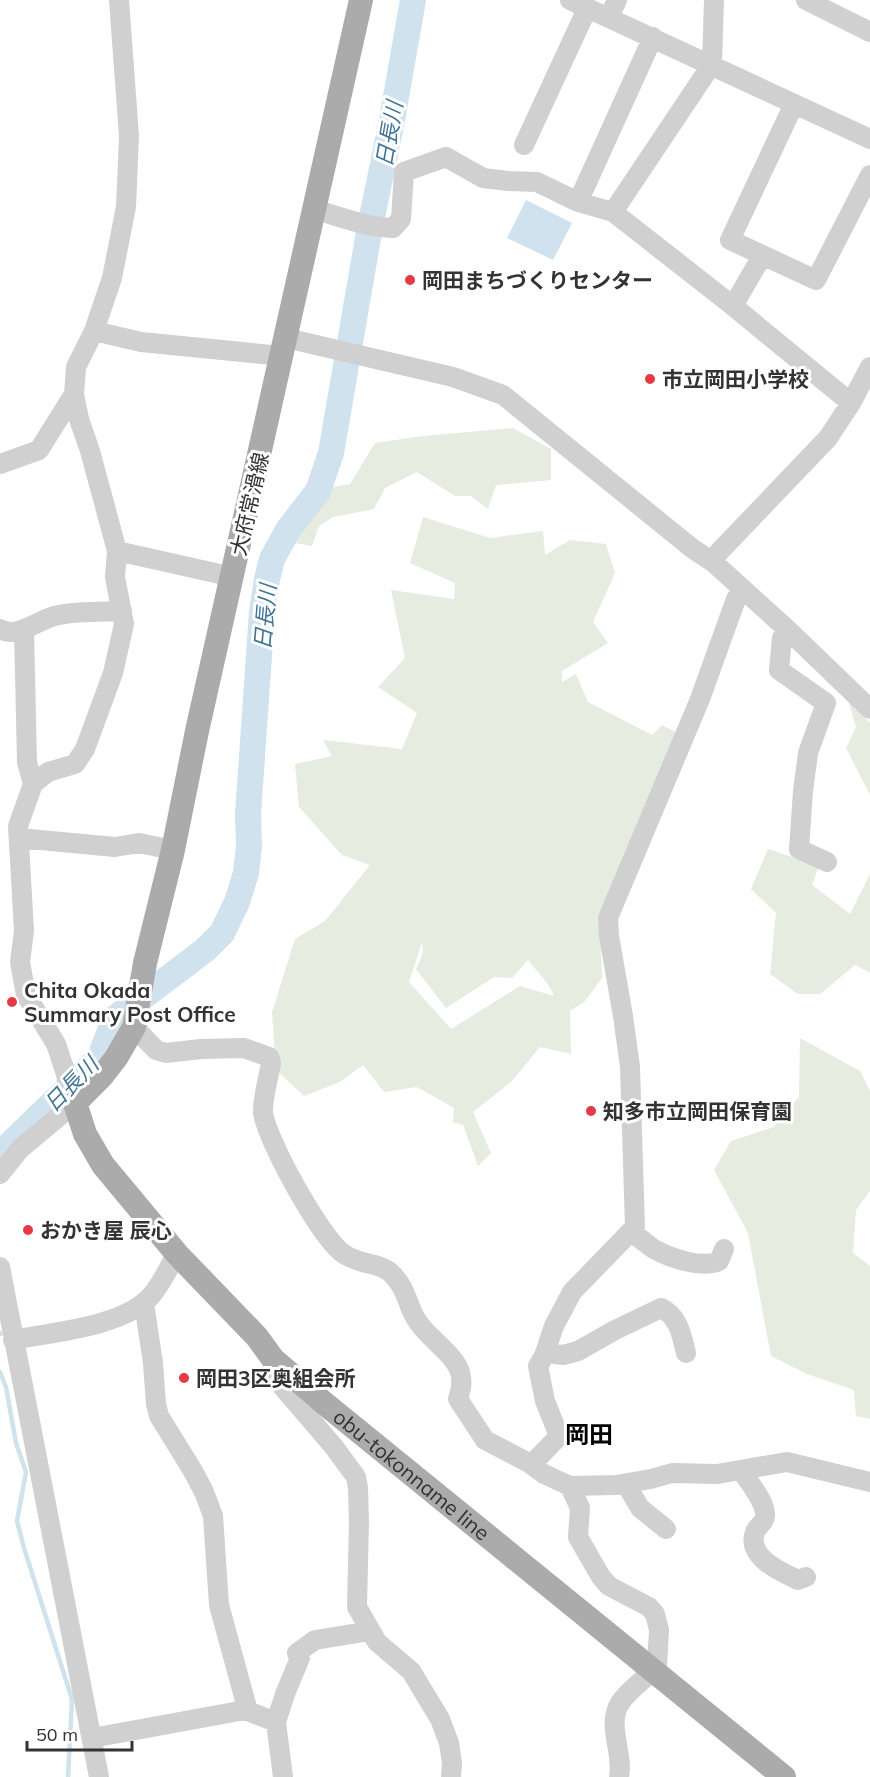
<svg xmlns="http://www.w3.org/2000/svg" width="870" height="1777" viewBox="0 0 870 1777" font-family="Mulish,'Noto Sans JP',sans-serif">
<rect width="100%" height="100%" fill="#fff"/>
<!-- green -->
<path fill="#e6ecdf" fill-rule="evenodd" d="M 513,428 L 551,449 L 551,480 L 496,485 L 488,509 L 471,496 L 455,496 L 417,472 L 385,488 L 374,509 L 333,517 L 319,526 L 312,546 L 295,543 L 290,532 L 304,516 L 315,514 L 328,488 L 350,484 L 375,443 L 423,436 Z
M 423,517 L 490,538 L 543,531 L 545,555 L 570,540 L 606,544 L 615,573 L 593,622 L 608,643 L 562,671 L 562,682 L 576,674 L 588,702 L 652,735 L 662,725 L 680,734 L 601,950 L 602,978 L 584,1002 L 570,1011 L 571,1054 L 540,1047 L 511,1082 L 473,1112 L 491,1153 L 478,1166 L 463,1125 L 453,1122 L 454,1108 L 417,1087 L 384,1092 L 363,1065 L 340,1082 L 304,1096 L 276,1070 L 272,1012 L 295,939 L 325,921 L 370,865 L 342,855 L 299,807 L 295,764 L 332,756 L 323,740 L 402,749 L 417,713 L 378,687 L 405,658 L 391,590 L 454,599 L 455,583 L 410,563 ZM 422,942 L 423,953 L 416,969 L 446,1008 L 494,977 L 512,978 L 528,960 C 537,972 549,982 554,996 L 520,986 L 451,1029 L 409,982 Z
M 848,700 L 870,723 L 870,795 L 846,748 L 856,727 Z
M 768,849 L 819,866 L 812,885 L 850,914 L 870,874 L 870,973 L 855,965 L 820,994 L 798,994 L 770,974 L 776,913 L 751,889 Z
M 800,1038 L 860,1071 L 870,1091 L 870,1191 L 856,1210 L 853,1253 L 870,1266 L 870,1419 L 856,1416 L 854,1390 L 807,1374 L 771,1356 L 748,1233 L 714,1170 L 731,1141 L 774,1127 L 799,1097 Z"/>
<!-- water -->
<path fill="#cfe2ee" d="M 526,200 L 572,223 L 553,260 L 507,238 Z"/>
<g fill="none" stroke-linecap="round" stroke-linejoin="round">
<!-- stream -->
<path stroke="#cfe2ee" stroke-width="4.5" d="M 0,1333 L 1,1334
M 0,1372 L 6,1387 L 16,1443 L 26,1472 L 17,1521 L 24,1548 L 72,1699 L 68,1777"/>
<!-- river -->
<path stroke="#cfe2ee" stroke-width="26" d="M 0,1154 L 100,1057 L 115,1018 L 205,950 L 222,933 L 237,902 L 246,873 L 249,846 L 248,814 L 262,612 L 267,579 L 272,559 L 288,530 L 318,491 L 331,453 L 369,232 L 392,120 L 413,0"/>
<!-- minor -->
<path stroke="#d0d0d0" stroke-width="20" d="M 570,0 L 870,139
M 806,0 L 870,32
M 609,17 L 617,0
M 794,104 L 730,240 L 816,280 L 870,175
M 524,145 L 587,9
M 578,202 L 653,37
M 314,209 C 340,217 366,227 393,228 L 401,219 L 404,172 L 446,157 L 483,178 L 508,181 L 537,182 L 578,202 L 613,212 L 733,306 L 851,403
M 613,212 L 712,64 L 714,0
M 733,306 L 762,256
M 94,331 L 141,342 L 282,356
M 286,338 L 453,377 L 503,395 L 693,549 L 713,562 L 788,630 L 870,709
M 0,464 L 39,450 L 74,394
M 117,551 L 233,577
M 713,562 L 719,552 L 828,438 L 851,403 L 870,367
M 0,629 C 18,640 41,617 59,615 C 79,611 101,612 122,611
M 24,629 L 27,762 L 33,784
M 788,630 L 782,638 L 779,670 L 826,703 L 808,753 L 803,791 L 799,849 L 827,862
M 19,838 L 115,847 L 139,843 L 173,850
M 134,1027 L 156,1050 L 166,1053 L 201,1049 L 244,1048 L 269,1057 L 271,1063 C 269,1076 262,1100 263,1113 C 267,1140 321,1239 344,1254 C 359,1265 378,1262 390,1272 C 407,1288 406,1302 416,1319 C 426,1337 454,1353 460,1372 C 463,1382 461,1390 458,1399 L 485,1440 L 529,1463 L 544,1474 L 570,1486 L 616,1485 L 651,1479 L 672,1473 L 717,1474 L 787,1462 L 870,1482
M 0,1174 L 20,1149 L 75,1103 L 70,1094 L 66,1074 L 56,1044 L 26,995 L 20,962 L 24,931 L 18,826 L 33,784 L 48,772 L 75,764 L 85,749 L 113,673 L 124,624 L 115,577 L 117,551 L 90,451 L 79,419 L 74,394 L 76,367 L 94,331 L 112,278 L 126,207 L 129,136 L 119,0
M 631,1233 C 640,1237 646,1244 654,1249 C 670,1258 702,1269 719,1261 L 724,1249
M 0,1267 L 99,1777
M 144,1303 L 153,1363 L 156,1404 L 159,1416 L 193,1471 L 204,1492 L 213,1516 L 219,1605 L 246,1704 L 245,1710
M 13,1340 C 53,1332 120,1327 149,1298 C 161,1286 168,1268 177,1254
M 546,1350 L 555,1354 L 563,1355 L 578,1351 L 615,1330 L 661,1308 C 679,1316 682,1337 686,1353
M 273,1359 L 274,1373 L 281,1385 L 334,1447 L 356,1477 L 358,1488 L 359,1522 L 357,1607 L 377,1642 L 411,1671 L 440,1719 L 449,1743 L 452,1763 L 451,1777
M 529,1463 L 535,1461 L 559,1436 L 545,1401 L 538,1366 L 544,1356 L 554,1326 L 572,1292 L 635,1227 L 630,1067 L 623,1016 L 609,936 L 608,918 L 700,699 L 736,599 L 743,590
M 742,1471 C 749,1483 766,1502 765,1516 C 765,1523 757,1526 755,1532 C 746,1557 781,1572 798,1580 L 806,1577
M 626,1484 L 640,1508 L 666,1529
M 570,1486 L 580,1508 L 578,1537 L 601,1577 L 609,1586 L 649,1607 L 655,1614 L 659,1630 L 657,1666 C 646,1679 629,1689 620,1703 C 606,1725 624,1753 619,1777
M 92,1738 L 245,1710 L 276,1722
M 283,1777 L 276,1722 L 285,1694 L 300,1658 L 297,1653 L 315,1640 L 370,1631"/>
<!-- major -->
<path stroke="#ababab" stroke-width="24" id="s1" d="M 361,0 L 197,731 L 173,850 L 145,963 L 134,1027 L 116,1058 L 102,1076 L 75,1103 L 85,1134 L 103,1165 L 177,1254 L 257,1337 L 273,1359 L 324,1403 L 784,1777"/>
</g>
<!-- markers -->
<g fill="#e63946" stroke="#fff" stroke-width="2">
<circle cx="410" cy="280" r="6"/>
<circle cx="650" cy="379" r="6"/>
<circle cx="12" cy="1002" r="6"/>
<circle cx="591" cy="1111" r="6"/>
<circle cx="28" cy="1230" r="6"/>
<circle cx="184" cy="1378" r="6"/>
</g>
<g text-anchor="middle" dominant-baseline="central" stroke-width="6" stroke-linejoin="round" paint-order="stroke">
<!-- poi labels -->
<g font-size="21" font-weight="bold" fill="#333" stroke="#fff" text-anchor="start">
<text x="422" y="280">岡田まちづくりセンター</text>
<text x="662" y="379">市立岡田小学校</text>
<text x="24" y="990">Chita Okada<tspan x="24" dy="24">Summary Post Office</tspan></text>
<text x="603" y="1111">知多市立岡田保育園</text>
<text x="40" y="1230">おかき屋 辰心</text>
<text x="196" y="1378">岡田3区奥組会所</text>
</g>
<!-- street labels -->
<g font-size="21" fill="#333" stroke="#fff">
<text transform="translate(249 504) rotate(-77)">大府常滑線</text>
<text stroke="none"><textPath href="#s1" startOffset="1656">obu-tokonname line</textPath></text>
</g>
<!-- water labels -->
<g font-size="22" font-style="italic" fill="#3f7597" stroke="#fff">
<text transform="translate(389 134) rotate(-80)">日長川</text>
<text transform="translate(265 617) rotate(-85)">日長川</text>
<text transform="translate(71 1084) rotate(-46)">日長川</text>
</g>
<!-- quarter labels -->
<g font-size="24" font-weight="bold" fill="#000" stroke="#fff">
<text x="589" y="1434">岡田</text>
</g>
</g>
<!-- scale -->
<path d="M27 1741v9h105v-9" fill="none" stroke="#333333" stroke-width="3"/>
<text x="36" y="1741" font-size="18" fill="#333333" stroke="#ffffff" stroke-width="4.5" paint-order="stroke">50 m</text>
</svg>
